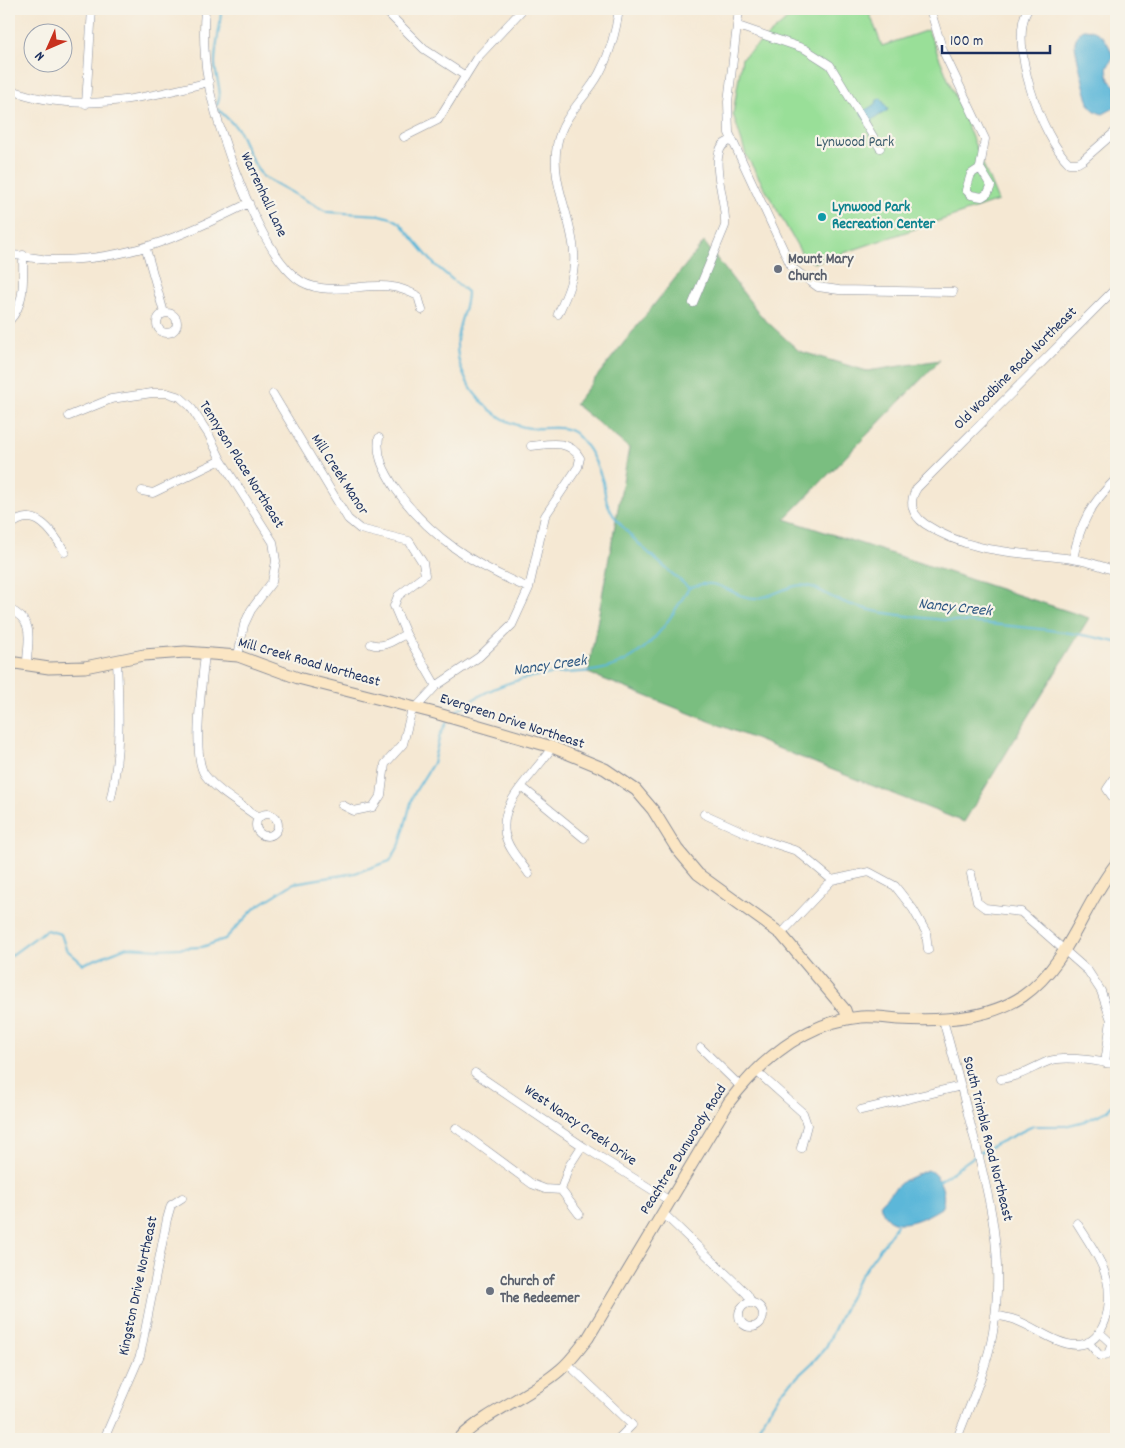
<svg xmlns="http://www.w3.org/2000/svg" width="1125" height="1448" viewBox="0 0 1125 1448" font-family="Dekko,sans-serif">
<rect width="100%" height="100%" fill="#f7f3e8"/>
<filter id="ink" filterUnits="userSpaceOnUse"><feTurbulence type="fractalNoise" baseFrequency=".02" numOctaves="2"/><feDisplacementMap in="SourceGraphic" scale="10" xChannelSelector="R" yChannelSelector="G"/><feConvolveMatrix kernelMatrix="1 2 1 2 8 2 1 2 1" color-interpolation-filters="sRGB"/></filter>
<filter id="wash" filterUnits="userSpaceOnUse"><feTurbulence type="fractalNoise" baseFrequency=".0096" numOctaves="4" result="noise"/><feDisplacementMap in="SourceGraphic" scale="20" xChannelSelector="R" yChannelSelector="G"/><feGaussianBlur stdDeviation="1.12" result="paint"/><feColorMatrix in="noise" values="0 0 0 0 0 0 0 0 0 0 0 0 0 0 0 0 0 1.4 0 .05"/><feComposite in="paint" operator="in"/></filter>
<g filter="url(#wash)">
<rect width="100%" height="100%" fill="#f5e8d3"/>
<!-- green -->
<path fill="#99df98" stroke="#5a877b" d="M 800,9 L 868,9 L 882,46 L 928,30 L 998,201 L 814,263 L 803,256 L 746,155 L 733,114 L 742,58 Z"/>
<!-- forest -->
<path fill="#7abe80" stroke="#4a766f" d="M 704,242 L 762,317 L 799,351 L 867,371 L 940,360 L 785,519 L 1089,618 L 964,822 L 588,673 L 629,448 L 575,404 Z"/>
<!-- water -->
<path fill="#5bb7d9" stroke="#3b739c" d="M 1083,29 C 1100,29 1109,42 1113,57 L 1107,68 L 1109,80 L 1116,87 L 1116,107 L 1103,114 C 1098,113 1094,111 1090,106 C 1088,103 1074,47 1075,42 C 1076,36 1079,33 1083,29 Z
M 881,98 L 888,110 L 872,120 L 873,122 L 869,125 L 861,113 L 877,103 L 876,101 Z
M 927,1170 C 940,1173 948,1197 941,1208 C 922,1220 886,1237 880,1203 L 903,1181 Z"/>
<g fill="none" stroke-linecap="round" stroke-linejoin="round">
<!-- stream -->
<path stroke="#5bb7d9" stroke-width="2" d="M 217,105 C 224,92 215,78 215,63 C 215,45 221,27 221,9
M 218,109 L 238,129 L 251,158 L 262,176 L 327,212 L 380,215 L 391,218 L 400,223 L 434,264 L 467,292 C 467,310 457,324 457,343 C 456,382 491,423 530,428 C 546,430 565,423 577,435 C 589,447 598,466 603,482 C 605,492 605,502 611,511 C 623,533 669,571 689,588
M 453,714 C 476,695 502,683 531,677 C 573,668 606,680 643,649 C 662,633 676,609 689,588 C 721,574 730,599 757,598 C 775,597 790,582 808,586 C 818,588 827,595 836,599 C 850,605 865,609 879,612 C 958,625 1037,623 1116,642
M 9,957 L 46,930 L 61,934 L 66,949 L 83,964 L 127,947 L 159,949 L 202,947 L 225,939 L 256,907 L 294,883 L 355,873 L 390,861 L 400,844 L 413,795 L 433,763 L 440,735 L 447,722
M 980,1152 L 1033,1126 L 1065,1126 L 1085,1121 L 1107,1111 L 1116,1101
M 938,1182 L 976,1155
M 747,1439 L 758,1428 L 781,1392 L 812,1363 L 826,1347 L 858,1279 L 897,1225"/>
</g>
</g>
<g filter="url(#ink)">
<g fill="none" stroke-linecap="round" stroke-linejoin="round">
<defs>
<path id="street" d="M 205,9 C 203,33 204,57 208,81 C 216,127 261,258 302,282 C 329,297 364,282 393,287 C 401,288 410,292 418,296 L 422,310
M 384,9 L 424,49 L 464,75
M 739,9 L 728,102 L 729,133 L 792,268 L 818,287 L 839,290 L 953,292
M 930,9 L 943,51 L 985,139 L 980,168
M 1028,9 C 1007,42 1042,138 1069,163 L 1078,163 L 1083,160 L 1116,131
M 738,26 L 805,49 L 830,65 L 880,148
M 9,89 C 74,115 143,99 209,82
M 86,104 L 92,9
M 404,137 L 438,120 L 476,59 L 523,9
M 980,168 L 991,186 L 988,193 L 982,197 L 971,195 L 966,190 L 971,174 Z
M 146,249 L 164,313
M 9,255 C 24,255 39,260 55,260 C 130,260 183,236 249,203
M 1116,288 L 917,488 C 908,502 912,515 925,524 C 970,554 1020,552 1072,559 C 1087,561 1102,566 1116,571
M 693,303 L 725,226 C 727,204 712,168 720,150 C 722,144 727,142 732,140
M157 323a10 10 0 1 1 20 0a10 10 0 1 1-20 0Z
M 558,314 C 567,295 576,274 574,253 C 572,216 550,183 557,145 C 562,116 586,98 599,74 C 610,54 616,31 619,9
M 9,321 C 26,304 23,278 23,255
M 273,394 L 348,519 L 360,529 L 409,541 L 423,563 L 425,575 L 398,596 L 394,606 L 406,634 L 436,686
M 69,416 L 111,399 L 152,393 L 167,393 L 180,397 L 190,406 L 209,435 L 221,460 L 273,542 L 276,561 L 272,582 L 251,610 L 244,625 L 238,656
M 379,438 C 376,457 385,472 395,488 C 428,536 475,566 529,588
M 142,491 L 153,493 L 221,460
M 9,527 C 34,503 53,532 65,552
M 1073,559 C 1080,523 1090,505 1116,479
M 9,609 C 37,622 27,641 27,664
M 371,644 C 384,649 395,639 406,634
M 205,653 C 203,677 191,757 205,775 C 218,792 242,805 259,818
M 1116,776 L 1107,789 L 1116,802
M 522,787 L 584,838
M 111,797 C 121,753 119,706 117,661
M 342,805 L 354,811 L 373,807 L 381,795 L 385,764 L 403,744 L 411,713 L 436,686 L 479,657 L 512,625 L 529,588 L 545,516 L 578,467 L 580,458 C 569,439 550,444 531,446
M 704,814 L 757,838 L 797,851 L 832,880
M256 825a11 11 0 1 1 22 0a11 11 0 1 1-22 0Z
M 529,874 C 521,862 508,849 505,834 C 499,799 536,774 552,747
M 971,874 L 977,902 L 985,908 L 1021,912 L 1088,971 L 1101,991 L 1111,1020 L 1105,1063
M 781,934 L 832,880 L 869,872 L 895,886 L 913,909 L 926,932 L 928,950
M 943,1020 C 953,1055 962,1091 971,1126 C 990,1197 1005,1257 993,1332 C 987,1369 970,1404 957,1439
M 701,1048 L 741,1087
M 755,1070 L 803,1113 L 807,1125 L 801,1148
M 475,1073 L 584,1147 L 670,1201
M 1001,1079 C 1022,1076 1031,1068 1049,1061 C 1067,1055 1098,1062 1116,1064
M 861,1110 L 961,1086
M 456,1128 L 532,1184 L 545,1189 L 561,1190
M 561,1190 L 569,1166 L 582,1146
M 561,1190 L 579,1214
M 663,1213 L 747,1294 L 752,1303
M739 1315a12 12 0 1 1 24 0a12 12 0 1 1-24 0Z
M 995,1315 C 1003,1317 1011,1318 1018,1321 C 1036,1328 1057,1345 1077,1345 C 1106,1344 1113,1303 1107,1280 C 1102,1260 1088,1241 1077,1223
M 1088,1342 L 1100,1356 L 1108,1354 L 1112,1344 L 1100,1333
M 567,1363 L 632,1425 L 618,1439
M 104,1439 L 140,1356 L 167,1219 L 171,1205 L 182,1198"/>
<path id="secondary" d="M 9,662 L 49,668 L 85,667 L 144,655 L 185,652 L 238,656 L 298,678 L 435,713 L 552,747 L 605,769 L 636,790 L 653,810 L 677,849 L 698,874 L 781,934 L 845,1010 L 848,1019
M 459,1439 C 489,1410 529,1397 560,1370 C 571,1361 579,1349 588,1338 L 729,1102 C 762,1059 805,1022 861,1017 C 874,1016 887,1018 899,1019 C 941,1021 987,1020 1023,996 C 1069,964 1083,905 1116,864"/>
</defs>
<!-- street casing -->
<use href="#street" stroke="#888c98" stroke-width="9"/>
<!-- secondary casing -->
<use href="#secondary" stroke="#888c98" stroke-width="13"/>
<!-- street -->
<use href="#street" stroke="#fff" stroke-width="8"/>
<!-- secondary -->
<use href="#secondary" stroke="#fbe6c4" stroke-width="11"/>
</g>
</g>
<!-- markers -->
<circle fill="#0f9aa8" stroke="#f7f3e8" stroke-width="2" cx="822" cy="217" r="5"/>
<g fill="#6b7280" stroke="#f7f3e8" stroke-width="2">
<circle cx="778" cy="269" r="5"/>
<circle cx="490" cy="1291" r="5"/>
</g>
<g text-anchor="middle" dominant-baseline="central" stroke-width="4.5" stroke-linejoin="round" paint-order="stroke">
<!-- park labels -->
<g font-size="15" fill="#3a5b6c" stroke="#f7f3e8">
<text x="855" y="143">Lynwood Park</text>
</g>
<!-- street labels -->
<g font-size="15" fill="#1b2f5e" stroke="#f7f3e8">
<text transform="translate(263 195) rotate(65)">Warrenhall Lane</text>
<text transform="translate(1016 369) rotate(-45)">Old Woodbine Road Northeast</text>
<text transform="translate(241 465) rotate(58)">Tennyson Place Northeast</text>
<text transform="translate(339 475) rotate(57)">Mill Creek Manor</text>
<text transform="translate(309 663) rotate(16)">Mill Creek Road Northeast</text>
<text transform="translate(512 722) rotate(18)">Evergreen Drive Northeast</text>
<text transform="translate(580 1126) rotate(34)">West Nancy Creek Drive</text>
<text transform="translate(987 1139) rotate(76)">South Trimble Road Northeast</text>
<text transform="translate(684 1150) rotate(-58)">Peachtree Dunwoody Road</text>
<text transform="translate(139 1286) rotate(-78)">Kingston Drive Northeast</text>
</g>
<!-- culture labels -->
<g font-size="15" font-weight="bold" fill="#0d838f" stroke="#f7f3e8" text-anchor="start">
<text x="832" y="208">Lynwood Park<tspan x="832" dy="17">Recreation Center</tspan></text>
</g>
<!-- worship labels -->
<g font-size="15" font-weight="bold" fill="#5b616d" stroke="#f7f3e8" text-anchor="start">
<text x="788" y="260">Mount Mary<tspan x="788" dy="17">Church</tspan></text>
<text x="500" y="1282">Church of<tspan x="500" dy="17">The Redeemer</tspan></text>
</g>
<!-- water labels -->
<g font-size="16" font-style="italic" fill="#2e5883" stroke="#f7f3e8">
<text transform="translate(955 608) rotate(6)">Nancy Creek</text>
<text transform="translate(550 666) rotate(-8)">Nancy Creek</text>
</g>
</g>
<!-- margin -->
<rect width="1125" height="1448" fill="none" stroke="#f7f3e8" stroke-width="30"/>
<!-- north arrow -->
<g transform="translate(48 48) rotate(225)"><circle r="24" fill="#f7f3e8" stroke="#9fa5b1"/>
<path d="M0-4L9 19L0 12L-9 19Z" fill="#c8321e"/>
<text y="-8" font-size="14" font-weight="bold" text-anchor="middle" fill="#1b2f5e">N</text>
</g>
<!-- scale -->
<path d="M942 45v8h108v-8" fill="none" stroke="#1b2f5e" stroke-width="2.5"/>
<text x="950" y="45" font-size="15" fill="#1b2f5e" stroke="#f7f3e8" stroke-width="4" paint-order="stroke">100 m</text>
</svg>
